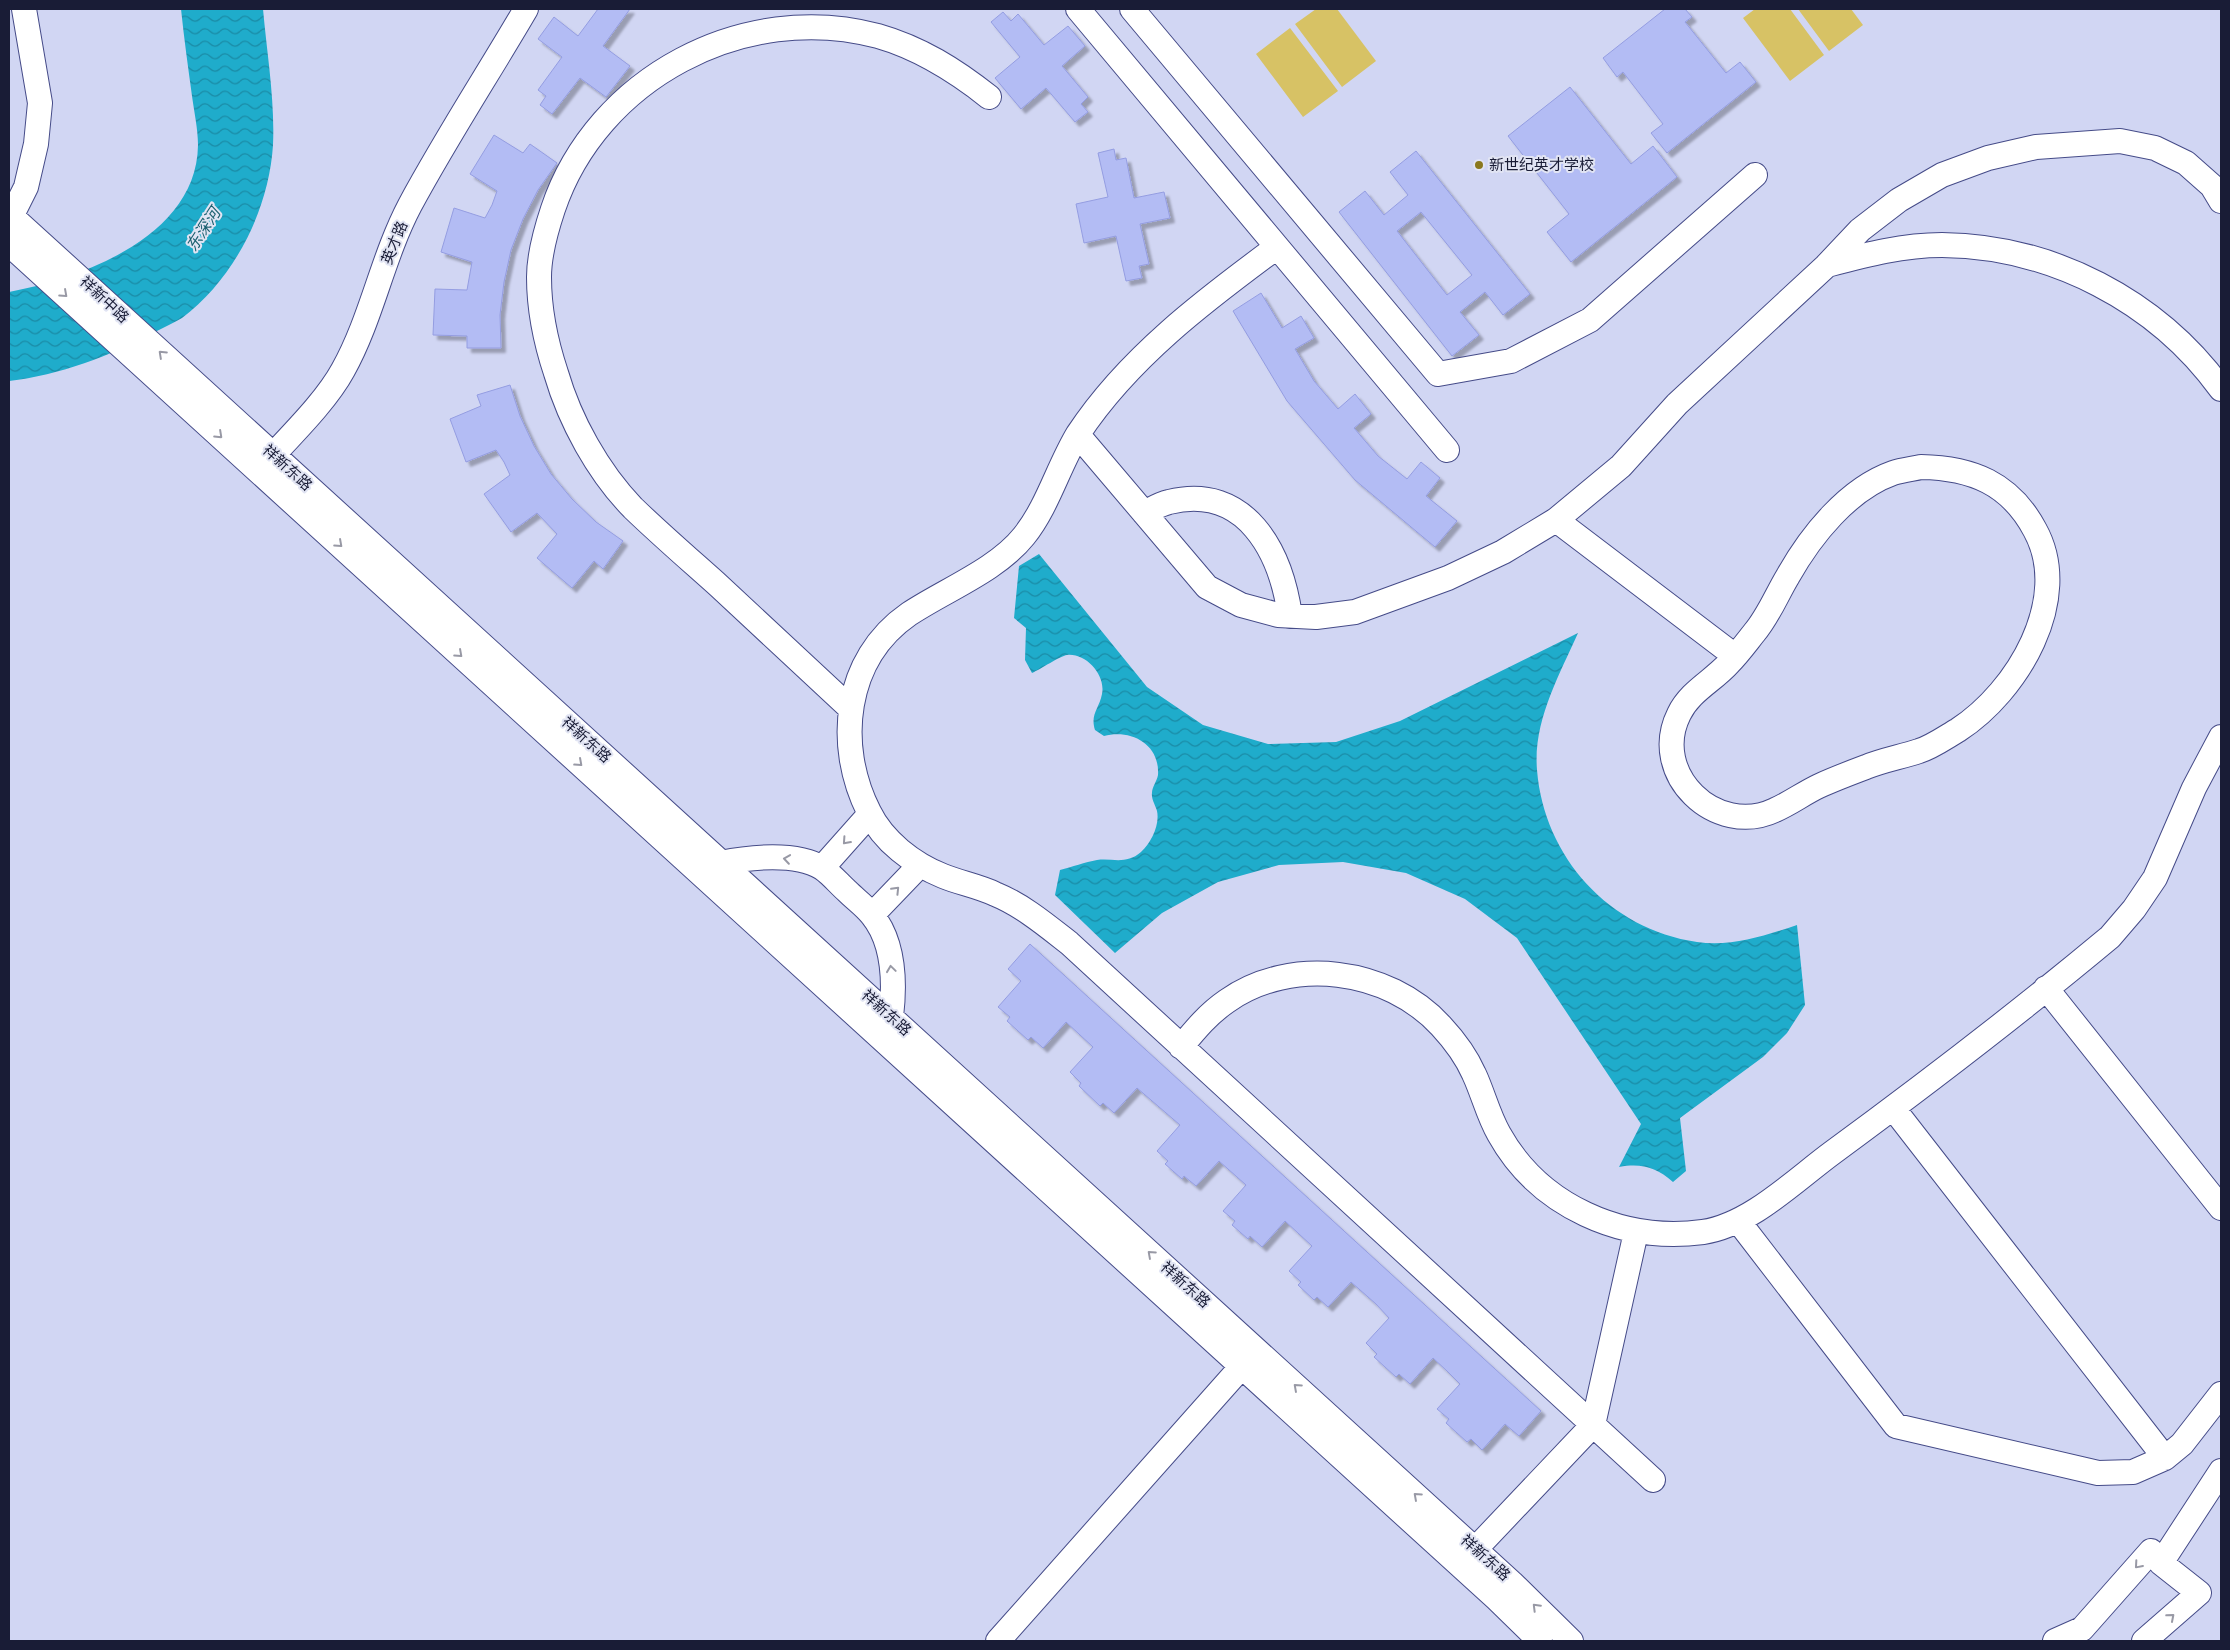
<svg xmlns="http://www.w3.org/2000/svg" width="2230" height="1650" viewBox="0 0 2230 1650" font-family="'Sofia Sans Condensed','Noto Sans SC',sans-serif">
<defs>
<pattern id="water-waves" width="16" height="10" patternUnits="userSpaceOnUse" patternTransform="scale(1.25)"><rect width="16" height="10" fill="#1faccb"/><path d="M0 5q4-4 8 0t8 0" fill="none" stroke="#1a8ba6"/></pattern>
<filter id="shadow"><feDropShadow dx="4.5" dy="4.5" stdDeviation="1" flood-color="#0004"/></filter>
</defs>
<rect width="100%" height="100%" fill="#d1d6f3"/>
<!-- pitch -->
<path fill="#d7c265" d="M 1316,9 L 1337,9 L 1376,61 L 1342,87 L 1295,24 Z
M 1755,9 L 1790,9 L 1824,55 L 1790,81 L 1743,18 Z
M 1798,9 L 1851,9 L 1863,25 L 1829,51 Z
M 1290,28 L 1338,91 L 1303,117 L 1256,54 Z"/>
<!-- water -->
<path fill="url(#water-waves)" d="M 181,9 L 263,9 C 267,54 275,100 273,145 C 269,210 234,279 182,318 C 174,323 164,327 155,332 C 110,356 60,375 9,381 L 9,292 C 83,278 197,236 198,145 C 198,129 194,111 192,96 C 188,67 184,38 181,9 Z
M 1039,554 L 1147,687 L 1203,725 L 1268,744 L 1336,742 L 1400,721 L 1578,633 C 1559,676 1533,721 1537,770 C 1544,857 1609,929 1697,942 C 1731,947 1764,936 1797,925 L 1805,1005 L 1787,1033 L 1763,1057 L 1680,1118 L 1686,1171 L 1673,1182 C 1656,1167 1641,1163 1619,1167 L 1641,1124 L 1517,938 L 1465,899 L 1406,873 L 1343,862 L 1279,865 L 1218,882 L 1162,913 L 1115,953 L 1055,895 L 1060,870 C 1072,867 1085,862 1097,860 C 1113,858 1126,865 1141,852 C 1151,843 1160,825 1157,811 C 1156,806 1151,799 1152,793 C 1152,787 1157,781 1158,775 C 1160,744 1131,729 1104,736 L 1095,730 C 1090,714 1099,709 1102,694 C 1106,675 1086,653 1067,655 C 1060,656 1041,669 1032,673 L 1025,660 L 1026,628 L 1014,618 L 1019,566 Z"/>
<!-- building -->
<path fill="#b3bcf4" stroke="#949de1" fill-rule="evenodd" filter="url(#shadow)" d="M 598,9 L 630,9 L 603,46 L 630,66 L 606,97 L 580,78 L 552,114 L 540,105 L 546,96 L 538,90 L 562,57 L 538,39 L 554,17 L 578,36 Z
M 1665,9 L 1685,9 L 1692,17 L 1685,22 L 1726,73 L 1740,62 L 1756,82 L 1667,153 L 1651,133 L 1663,124 L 1623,72 L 1617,77 L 1603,58 Z
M 1003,12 L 1011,21 L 1018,14 L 1044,45 L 1068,26 L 1085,46 L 1062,66 L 1088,97 L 1081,104 L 1088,112 L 1075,122 L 1046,88 L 1021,109 L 995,78 L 1020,57 L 991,22 Z
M 1570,87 L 1631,164 L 1653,146 L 1677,177 L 1571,262 L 1547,232 L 1569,214 L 1508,136 Z
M 494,135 L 523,153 L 530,144 L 557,163 L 538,190 L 523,219 L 511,250 L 504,282 L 500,315 L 501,348 L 467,348 L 467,336 L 433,335 L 435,289 L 467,290 L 472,262 L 441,252 L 454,208 L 485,218 L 492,205 L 497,191 L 470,174 Z
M 1114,149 L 1116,160 L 1126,158 L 1134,198 L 1164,192 L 1170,218 L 1140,224 L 1149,264 L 1139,266 L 1142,278 L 1126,281 L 1116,236 L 1084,243 L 1076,204 L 1108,197 L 1098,153 Z
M 1416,151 L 1530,294 L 1503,315 L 1485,292 L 1460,312 L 1479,335 L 1452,356 L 1339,212 L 1365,191 L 1384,215 L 1408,195 L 1390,172 ZM 1421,212 L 1472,275 L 1447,295 L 1397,231 Z
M 1261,293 L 1282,328 L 1301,316 L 1314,338 L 1295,349 L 1314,381 L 1338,409 L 1355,394 L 1371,414 L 1354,428 L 1378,456 L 1407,479 L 1421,462 L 1440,478 L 1426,496 L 1457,521 L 1435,547 L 1355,480 L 1287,401 L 1233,311 Z
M 510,385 L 520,416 L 534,446 L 551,474 L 572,499 L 596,522 L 623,541 L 603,569 L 594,561 L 572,588 L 537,558 L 557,534 L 537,513 L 511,532 L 484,494 L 510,475 L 504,462 L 496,450 L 466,462 L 450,419 L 481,406 L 477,395 Z
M 1030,944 L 1541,1411 L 1519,1436 L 1505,1424 L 1482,1450 L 1471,1439 L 1467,1442 L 1446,1423 L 1449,1419 L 1437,1409 L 1460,1384 L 1447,1371 L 1433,1358 L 1410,1384 L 1399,1374 L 1396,1377 L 1374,1357 L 1377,1354 L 1366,1343 L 1389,1318 L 1376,1304 L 1351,1282 L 1328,1307 L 1317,1297 L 1314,1300 L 1298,1285 L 1301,1282 L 1289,1271 L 1312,1246 L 1285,1221 L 1262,1247 L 1250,1236 L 1248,1239 L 1232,1225 L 1235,1221 L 1223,1211 L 1246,1185 L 1219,1161 L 1196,1186 L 1184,1176 L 1182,1179 L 1165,1164 L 1168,1161 L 1157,1151 L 1180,1125 L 1137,1088 L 1114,1113 L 1103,1103 L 1100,1106 L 1079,1086 L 1081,1083 L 1070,1072 L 1093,1047 L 1066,1022 L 1043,1048 L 1031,1037 L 1028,1040 L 1007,1021 L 1010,1017 L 998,1007 L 1021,981 L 1008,969 Z"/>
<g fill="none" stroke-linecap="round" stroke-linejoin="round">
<defs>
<path id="minor" d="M 1078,9 L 1447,450
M 1132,9 L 1438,374 L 1511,361 L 1590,320 L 1755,175
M 9,214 L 1512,1583 L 1571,1641
M 9,221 L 26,187 L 36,144 L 40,103 L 24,9
M 9,244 L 1497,1599 L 1540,1641
M 1277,247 C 1205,300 1128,358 1078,434 C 1058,467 1048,506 1024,536 C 997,570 945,590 909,614 C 844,659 835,745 869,812 C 883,841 913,864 943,876 C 960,883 978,886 995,894 C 1022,905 1046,925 1069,943 L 1653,1480
M 1827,265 C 1865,255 1902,245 1942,245 C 2052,246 2157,301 2221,389
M 1078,435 L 1207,587 L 1241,605 L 1278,615 L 1316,617 L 1355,612 L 1448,578 L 1503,552 L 1556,520 L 1621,466 L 1677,404 L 1826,266 L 1860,230 L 1899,200 L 1942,175 L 1988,158 L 2036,147 L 2120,141 L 2155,148 L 2186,163 L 2212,186 L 2221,201
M 263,466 C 288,438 325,403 343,370 C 372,318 382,258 410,205 C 446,138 488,74 526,9
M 1921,467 C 1972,468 2010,483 2035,530 C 2073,599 2017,692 1958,730 C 1946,737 1932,747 1919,751 C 1901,757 1883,760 1866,767 C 1850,773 1834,779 1819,786 C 1804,793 1791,803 1775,810 C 1716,838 1649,774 1679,714 C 1690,691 1713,681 1729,663 C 1738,654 1746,643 1754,633 C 1768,617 1777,594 1788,576 C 1811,535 1848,489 1893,473 C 1902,470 1912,469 1921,467 Z
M 1144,513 C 1152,509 1160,504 1169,502 C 1246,483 1281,552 1290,616
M 1556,520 L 1735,656
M 850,708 C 806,667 763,627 719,586 C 690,560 661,535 633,508 C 598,472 570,421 556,373 C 546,343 539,309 539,277 C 539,254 546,230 553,209 C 597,78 744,0 878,36 C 920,48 955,70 989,97
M 721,863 C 749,857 797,852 822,868 C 831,874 839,884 847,891 C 855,899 865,906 872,915 C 894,942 895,984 891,1017
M 822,868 L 870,814
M 872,915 L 920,865
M 2046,988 L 2221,1208
M 1181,1047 C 1195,1030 1208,1014 1227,1001 C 1291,956 1388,968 1441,1026 C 1454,1040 1466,1056 1474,1074 C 1483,1093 1488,1115 1499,1134 C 1539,1206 1622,1243 1703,1232 C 1750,1225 1794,1181 1832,1153 C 1926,1084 2020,1012 2110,937 L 2134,909 L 2155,878 L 2194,788 L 2221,737
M 1893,1108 L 2165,1458
M 1739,1222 L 1896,1426 L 2098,1473 L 2133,1472 L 2165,1458 L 2182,1444 L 2221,1394
M 1465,1560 L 1593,1425 L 1636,1232
M 2161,1563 L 2221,1471
M 998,1641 L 1252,1355
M 2055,1641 L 2082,1629 L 2151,1551 L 2161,1563 L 2199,1593 L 2144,1641"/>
</defs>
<!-- minor casing -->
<use href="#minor" stroke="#454b88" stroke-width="26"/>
<!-- minor -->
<use href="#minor" stroke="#fff" stroke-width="24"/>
</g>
<!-- one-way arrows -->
<defs><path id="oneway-chevron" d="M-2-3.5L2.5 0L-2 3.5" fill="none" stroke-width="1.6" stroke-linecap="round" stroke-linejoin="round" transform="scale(1.25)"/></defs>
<g stroke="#9899a5">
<use href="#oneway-chevron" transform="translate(64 294) rotate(42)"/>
<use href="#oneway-chevron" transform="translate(162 354) rotate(-137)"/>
<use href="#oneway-chevron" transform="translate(219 435) rotate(43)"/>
<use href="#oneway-chevron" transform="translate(339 544) rotate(42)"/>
<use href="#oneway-chevron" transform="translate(459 654) rotate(42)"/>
<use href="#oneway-chevron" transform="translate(579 763) rotate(42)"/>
<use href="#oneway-chevron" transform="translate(846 841) rotate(132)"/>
<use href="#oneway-chevron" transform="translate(787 859) rotate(-172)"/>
<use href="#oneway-chevron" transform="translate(896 890) rotate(-46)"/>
<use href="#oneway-chevron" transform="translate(891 969) rotate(-98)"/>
<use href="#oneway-chevron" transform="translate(1151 1254) rotate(-138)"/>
<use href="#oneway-chevron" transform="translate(1297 1387) rotate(-138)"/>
<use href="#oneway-chevron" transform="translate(1417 1496) rotate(-138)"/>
<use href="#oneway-chevron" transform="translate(2138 1565) rotate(131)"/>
<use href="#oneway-chevron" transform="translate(1536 1607) rotate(-135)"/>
<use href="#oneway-chevron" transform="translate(2171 1617) rotate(-41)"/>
</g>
<!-- markers -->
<circle fill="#8a781d" stroke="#e1e4f3" stroke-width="2" cx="1479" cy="165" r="5"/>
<g text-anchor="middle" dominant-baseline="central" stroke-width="4" stroke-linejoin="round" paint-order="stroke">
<!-- poi labels -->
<g font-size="15" fill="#191c36" stroke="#e1e4f3" text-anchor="start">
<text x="1489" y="165">新世纪英才学校</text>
</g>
<!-- street labels -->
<g font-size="15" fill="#191c36" stroke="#e1e4f3">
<text transform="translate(395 243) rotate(-68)">英才路</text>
<text transform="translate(104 300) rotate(43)">祥新中路</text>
<text transform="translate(287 468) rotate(42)">祥新东路</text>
<text transform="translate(586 740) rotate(42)">祥新东路</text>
<text transform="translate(886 1013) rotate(42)">祥新东路</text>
<text transform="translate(1185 1285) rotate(42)">祥新东路</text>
<text transform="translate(1485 1558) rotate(42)">祥新东路</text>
</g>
<!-- water labels -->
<g font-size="16" font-style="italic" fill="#1a5f6f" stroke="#e1e4f3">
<text transform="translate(204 230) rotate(-57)">东深河</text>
</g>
</g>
<!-- border -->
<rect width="2230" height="1650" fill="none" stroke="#191c36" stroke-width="20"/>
</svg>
